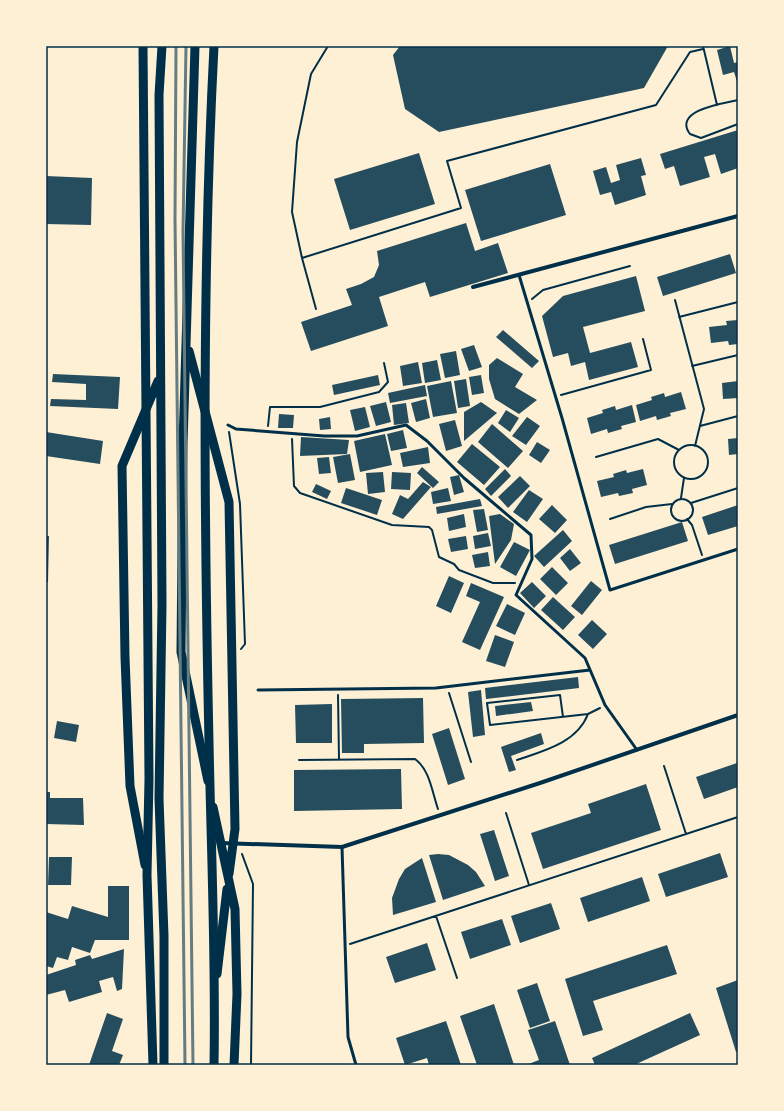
<svg xmlns="http://www.w3.org/2000/svg" width="784" height="1111" viewBox="0 0 784 1111" font-family="Signika,sans-serif">
<rect width="100%" height="100%" fill="#fdf0d5"/>
<!-- building -->
<path fill="#264d5e" d="M 400,46 L 668,46 L 644,88 L 439,132 L 405,109 L 393,55 Z
M 730,46 L 734,63 L 738,62 L 738,85 L 734,72 L 723,75 L 717,50 Z
M 738,130 L 738,168 L 721,174 L 715,154 L 704,157 L 710,177 L 680,186 L 674,166 L 665,169 L 660,154 Z
M 419,153 L 435,204 L 350,230 L 334,179 Z
M 641,158 L 646,175 L 641,176 L 646,195 L 615,205 L 611,192 L 600,195 L 593,171 L 606,167 L 611,183 L 620,180 L 616,165 Z
M 550,164 L 566,215 L 481,241 L 465,190 Z
M 46,176 L 92,178 L 91,225 L 46,224 Z
M 466,223 L 475,251 L 498,243 L 508,273 L 430,297 L 425,282 L 379,297 L 388,326 L 311,351 L 301,322 L 352,305 L 346,289 L 361,284 L 374,277 L 379,265 L 377,251 Z
M 730,254 L 736,273 L 663,296 L 657,277 Z
M 636,276 L 645,311 L 583,327 L 590,353 L 631,342 L 638,367 L 589,380 L 585,362 L 571,366 L 568,353 L 553,357 L 542,316 L 563,296 Z
M 738,320 L 738,344 L 729,345 L 728,341 L 711,343 L 709,327 L 727,325 L 726,321 Z
M 503,330 L 539,361 L 532,368 L 496,337 Z
M 474,345 L 482,367 L 469,371 L 461,349 Z
M 456,351 L 460,375 L 445,378 L 440,354 Z
M 497,358 L 523,374 L 515,387 L 537,400 L 519,414 L 495,399 L 489,379 L 489,365 Z
M 437,360 L 441,380 L 425,383 L 422,363 Z
M 418,362 L 422,383 L 403,386 L 400,366 Z
M 53,374 L 120,377 L 118,409 L 50,406 L 51,399 L 86,400 L 86,384 L 52,382 Z
M 378,375 L 380,385 L 334,395 L 332,385 Z
M 481,375 L 484,393 L 472,395 L 469,377 Z
M 466,379 L 470,406 L 458,408 L 454,381 Z
M 451,381 L 457,413 L 433,417 L 427,386 Z
M 738,381 L 738,398 L 723,399 L 722,383 Z
M 425,385 L 427,396 L 390,403 L 388,393 Z
M 681,392 L 686,409 L 670,413 L 671,416 L 657,420 L 656,416 L 640,421 L 636,405 L 652,400 L 651,397 L 664,393 L 665,397 Z
M 426,399 L 430,418 L 416,422 L 411,403 Z
M 386,402 L 391,422 L 376,426 L 370,406 Z
M 481,402 L 497,413 L 464,441 L 464,412 Z
M 406,403 L 409,423 L 394,425 L 392,405 Z
M 632,405 L 636,422 L 621,426 L 622,429 L 608,433 L 607,429 L 591,434 L 587,418 L 603,413 L 602,410 L 615,406 L 616,410 Z
M 365,407 L 370,427 L 355,431 L 350,410 Z
M 506,410 L 519,418 L 510,432 L 498,423 Z
M 279,414 L 294,415 L 293,428 L 278,428 Z
M 330,417 L 331,429 L 320,430 L 319,419 Z
M 527,417 L 540,426 L 526,445 L 512,436 Z
M 455,420 L 462,446 L 446,451 L 439,424 Z
M 492,424 L 523,451 L 508,468 L 478,442 Z
M 403,430 L 407,448 L 391,451 L 387,434 Z
M 46,432 L 103,441 L 100,464 L 46,456 Z
M 385,434 L 392,465 L 360,472 L 354,441 Z
M 301,437 L 349,440 L 347,454 L 300,456 Z
M 738,438 L 738,454 L 729,455 L 728,439 Z
M 537,442 L 550,450 L 541,463 L 529,455 Z
M 472,444 L 500,467 L 484,485 L 457,462 Z
M 428,447 L 430,463 L 403,467 L 400,453 Z
M 350,454 L 355,480 L 338,483 L 333,457 Z
M 329,457 L 331,473 L 319,474 L 317,458 Z
M 422,467 L 439,482 L 433,488 L 417,473 Z
M 505,469 L 511,476 L 491,496 L 485,489 Z
M 643,469 L 647,485 L 632,489 L 633,493 L 619,496 L 618,493 L 601,497 L 597,481 L 614,477 L 613,474 L 626,470 L 627,473 Z
M 383,472 L 385,492 L 368,494 L 366,473 Z
M 392,472 L 411,473 L 410,490 L 391,489 Z
M 459,475 L 464,492 L 454,495 L 450,477 Z
M 520,476 L 530,486 L 508,508 L 498,497 Z
M 423,482 L 431,487 L 403,519 L 392,514 L 400,495 L 408,499 Z
M 316,484 L 331,491 L 327,499 L 312,492 Z
M 346,488 L 382,500 L 377,515 L 341,503 Z
M 448,488 L 451,501 L 433,504 L 431,492 Z
M 529,490 L 543,499 L 527,522 L 513,512 Z
M 480,499 L 482,506 L 437,514 L 436,507 Z
M 552,505 L 567,520 L 555,533 L 539,519 Z
M 738,505 L 738,526 L 708,535 L 702,517 Z
M 484,509 L 488,530 L 477,532 L 473,510 Z
M 464,514 L 466,527 L 449,531 L 447,518 Z
M 500,514 L 514,524 L 511,540 L 495,564 L 489,516 Z
M 682,522 L 688,541 L 615,564 L 609,545 Z
M 563,530 L 572,541 L 544,567 L 534,556 Z
M 488,533 L 491,546 L 475,549 L 473,536 Z
M 46,536 L 49,536 L 48,582 L 46,582 Z
M 466,536 L 468,549 L 451,552 L 448,539 Z
M 514,542 L 530,550 L 516,576 L 500,567 Z
M 570,549 L 581,563 L 570,571 L 560,558 Z
M 488,552 L 490,566 L 475,568 L 472,555 Z
M 552,567 L 568,583 L 556,595 L 540,579 Z
M 449,576 L 464,583 L 451,613 L 436,606 Z
M 591,581 L 602,590 L 582,615 L 571,606 Z
M 532,582 L 546,596 L 534,608 L 520,593 Z
M 471,583 L 504,597 L 480,650 L 462,642 L 480,602 L 466,596 Z
M 553,597 L 575,617 L 563,630 L 541,610 Z
M 507,604 L 525,613 L 515,635 L 496,626 Z
M 592,620 L 607,634 L 593,649 L 578,635 Z
M 495,635 L 514,642 L 505,667 L 486,661 Z
M 578,677 L 579,688 L 486,699 L 485,688 Z
M 481,690 L 485,735 L 473,737 L 468,692 Z
M 423,698 L 424,743 L 364,744 L 364,753 L 342,753 L 341,699 Z
M 531,702 L 533,711 L 496,716 L 495,706 Z
M 332,704 L 332,743 L 296,743 L 295,705 Z
M 57,721 L 79,725 L 76,742 L 54,738 Z
M 449,728 L 465,779 L 448,785 L 432,734 Z
M 541,733 L 544,744 L 511,756 L 516,770 L 509,772 L 501,747 Z
M 737,763 L 738,787 L 704,799 L 696,777 Z
M 401,769 L 402,809 L 294,811 L 294,770 Z
M 646,784 L 661,830 L 543,869 L 531,833 L 591,813 L 588,804 Z
M 46,792 L 50,792 L 50,798 L 83,798 L 84,825 L 46,824 Z
M 494,830 L 509,876 L 495,881 L 480,834 Z
M 720,853 L 728,877 L 666,897 L 658,874 Z
M 438,854 L 449,855 L 468,865 L 476,872 L 485,886 L 443,900 L 429,855 Z
M 49,857 L 72,857 L 71,885 L 48,885 Z
M 422,858 L 436,902 L 393,915 L 392,898 L 399,879 L 405,869 Z
M 642,877 L 650,901 L 588,922 L 580,898 Z
M 108,886 L 129,886 L 129,940 L 95,940 L 90,953 L 72,947 L 68,960 L 57,957 L 53,968 L 46,966 L 46,912 L 68,919 L 72,906 L 108,917 Z
M 551,903 L 560,929 L 520,943 L 511,916 Z
M 502,919 L 511,945 L 470,959 L 461,932 Z
M 427,943 L 436,970 L 395,983 L 386,957 Z
M 667,945 L 677,974 L 593,1001 L 603,1030 L 583,1036 L 565,979 Z
M 124,949 L 122,989 L 117,991 L 113,977 L 99,981 L 102,992 L 69,1002 L 65,990 L 46,995 L 46,975 L 76,965 L 75,960 L 90,955 L 92,959 Z
M 738,980 L 738,1051 L 736,1052 L 716,988 Z
M 537,983 L 550,1021 L 530,1028 L 517,990 Z
M 494,1004 L 514,1065 L 477,1065 L 460,1016 Z
M 107,1013 L 123,1019 L 112,1051 L 123,1055 L 119,1065 L 89,1065 Z
M 690,1013 L 700,1035 L 634,1065 L 595,1065 L 592,1058 Z
M 446,1021 L 461,1065 L 429,1065 L 427,1058 L 405,1065 L 396,1038 Z
M 555,1021 L 570,1065 L 526,1065 L 539,1060 L 528,1030 Z"/>
<g fill="none" stroke-linecap="round" stroke-linejoin="round">
<!-- path -->
<path stroke="#003049" stroke-width="2" d="M 703,46 L 717,105
M 738,100 C 725,103 672,110 690,134 L 701,138 L 738,124
M 302,258 L 461,208 L 447,161 L 656,105 L 690,52 L 703,49
M 532,299 L 543,290 L 630,266
M 675,300 L 704,409 L 695,446
M 316,309 L 302,258 L 292,212 L 297,142 L 311,74 L 328,46
M 679,317 L 738,302
M 692,366 L 738,355
M 561,395 L 651,370 L 643,339
M 268,426 L 270,407 L 320,407 L 379,392 L 388,382 L 384,363
M 700,426 L 738,416
M 229,432 L 240,504 L 245,644 L 241,649
M 292,439 L 294,486 L 300,493 L 392,525 L 429,527 L 432,530 L 439,557 L 454,564 L 459,570 L 493,583 L 515,583
M674 462a17 17 0 1 1 34 0a17 17 0 1 1-34 0Z
M 596,457 L 658,439 L 679,450
M 681,498 L 684,478
M671 510a11 11 0 1 1 22 0a11 11 0 1 1-22 0Z
M 691,503 L 738,488
M 610,519 L 646,507 L 672,504
M 687,519 L 692,525 L 702,555
M 449,693 L 471,762
M 338,695 L 339,759
M 563,717 L 560,695 L 487,703 L 490,725 L 588,714 L 600,708
M 299,760 L 415,759 C 430,770 432,792 438,809
M 517,760 C 543,751 577,743 588,714
M 664,766 L 686,834
M 506,813 L 529,885
M 242,854 L 253,884 L 251,1065
M 436,916 L 457,978
M 350,944 L 738,817"/>
<!-- service -->
<path stroke="#003049" stroke-width="3" d="M 519,275 L 562,418 L 610,590 L 738,549
M 228,425 L 236,429 L 324,436 L 357,436 L 406,425 L 427,441 L 464,478 L 531,535 L 532,559 L 516,595 L 585,658 L 605,705 L 637,750
M 258,690 L 436,688 L 590,670
M 342,847 L 348,1037 L 356,1065"/>
<!-- minor -->
<path stroke="#003049" stroke-width="4" d="M 473,287 L 738,216
M 221,843 L 342,847 L 540,783 L 738,715"/>
<!-- primary -->
<path stroke="#003049" stroke-width="9" d="M 162,46 L 159,95 L 162,605 L 159,799 L 164,936 L 164,1065
M 195,46 L 183,444 L 181,652 L 208,781
M 189,351 L 229,502 L 235,829 L 229,874
M 213,807 L 235,909 L 237,994 L 234,1065
M 145,865 L 130,786 L 125,657 L 122,466 L 158,381
M 217,974 L 227,889"/>
<!-- trunk -->
<path stroke="#003049" stroke-width="9" d="M 143,46 L 149,779 L 147,875 L 153,1065
M 214,46 C 202,278 204,510 209,742 C 211,850 216,957 214,1065"/>
<!-- rail -->
<path stroke="#657d81" stroke-width="3" d="M 176,46 L 175,219 L 185,1065
M 186,46 L 183,232 L 193,1065"/>
</g>
<!-- border -->
<rect width="784" height="1111" fill="none" stroke="#fdf0d5" stroke-width="94"/>
<rect x="47" y="47" width="690" height="1017" fill="none" stroke="#003049" stroke-width="1.5"/>
</svg>
